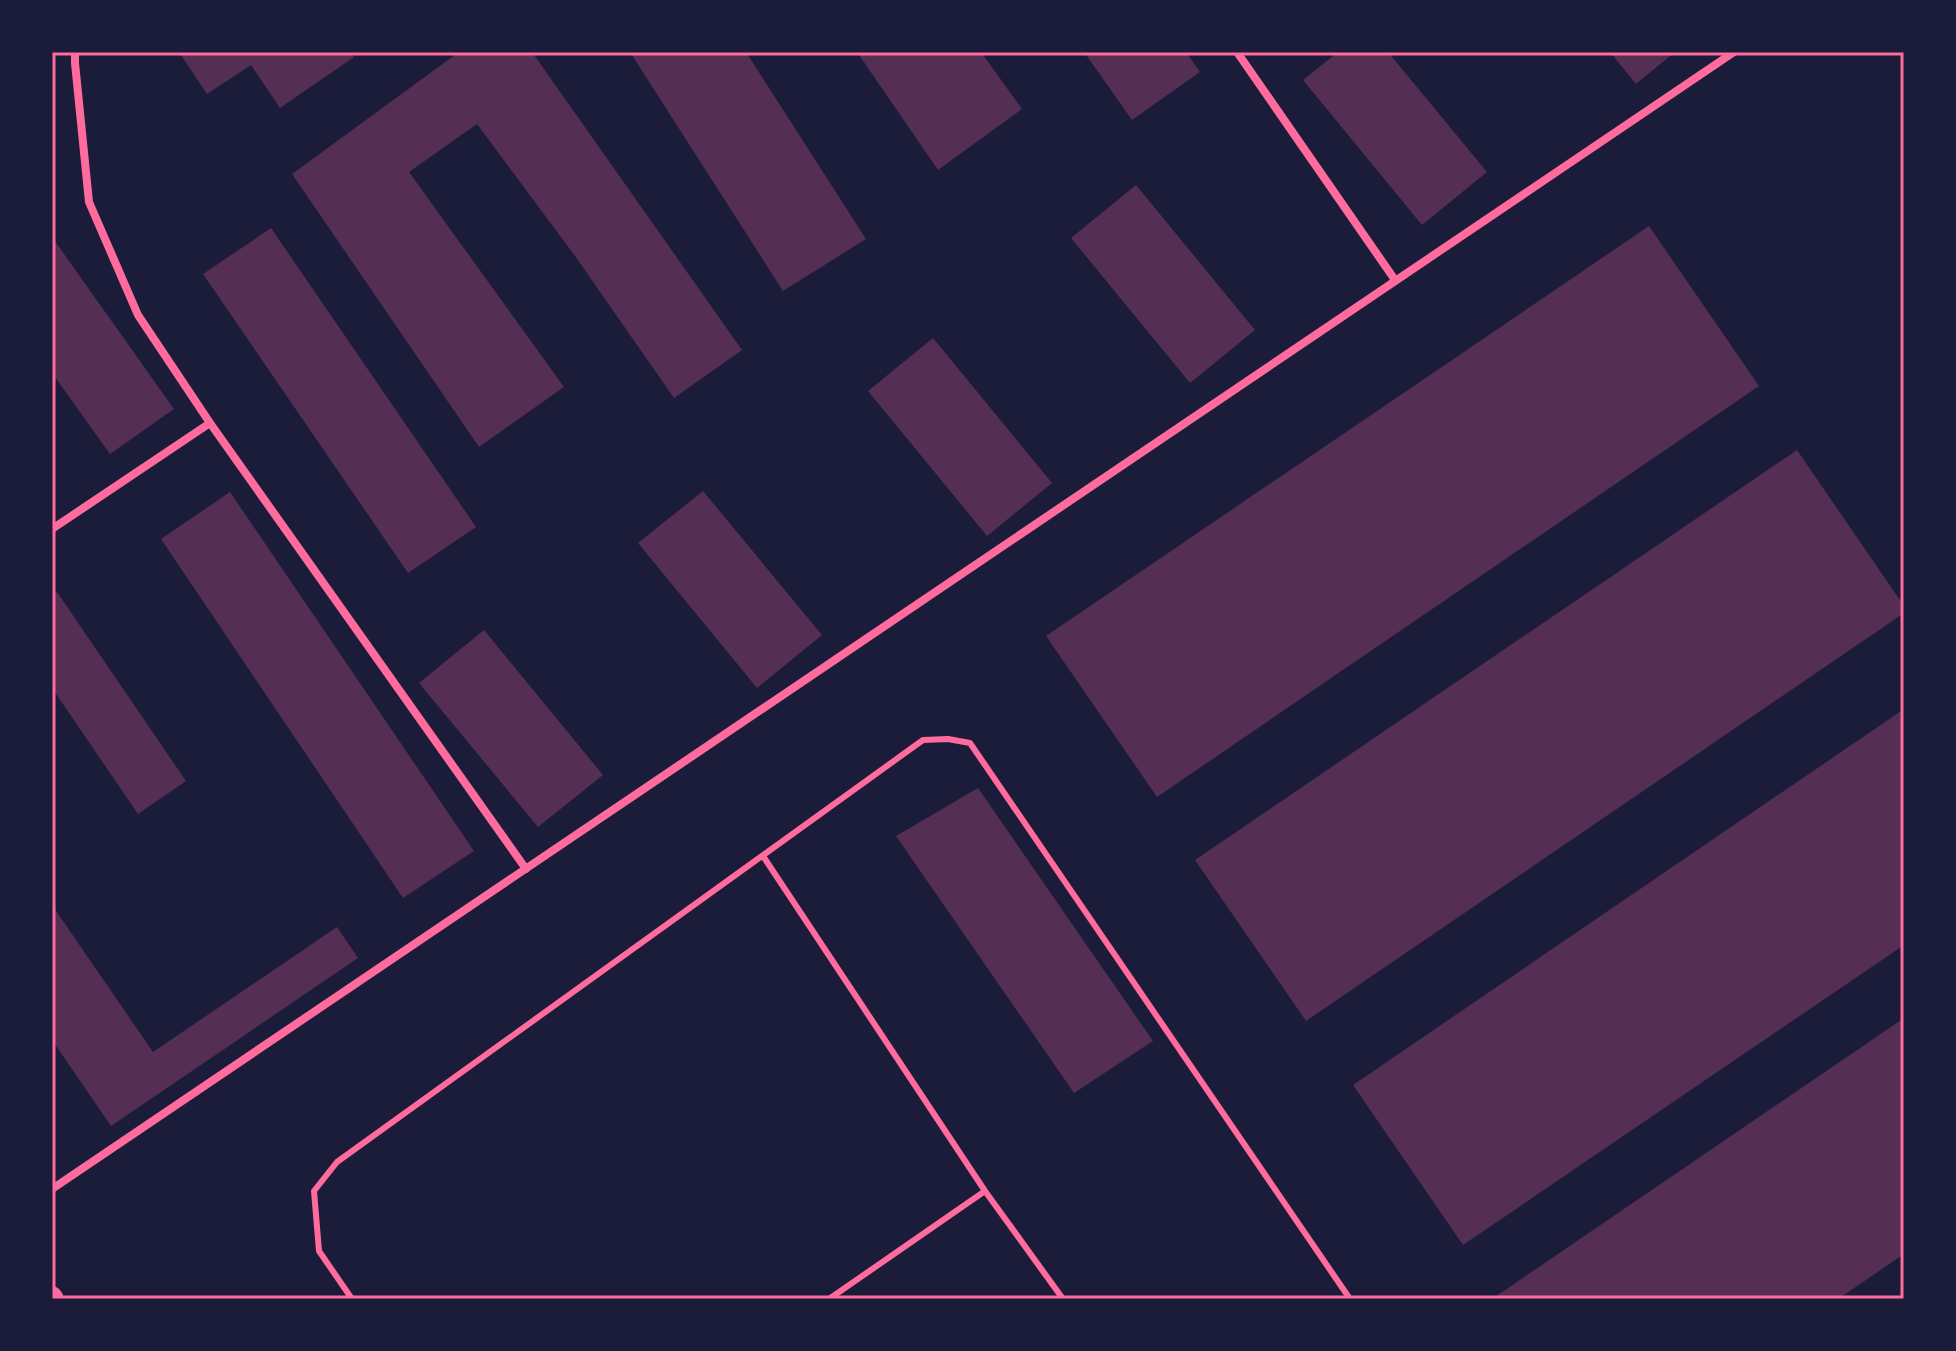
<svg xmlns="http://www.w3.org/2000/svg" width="1956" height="1351" viewBox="0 0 1956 1351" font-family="Karla,sans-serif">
<rect width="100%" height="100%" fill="#1b1b3a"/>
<!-- building -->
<path fill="#542f53" d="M 179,52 L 351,52 L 354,57 L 280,108 L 251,65 L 207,94 Z
M 459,52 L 532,52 L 742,350 L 674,398 L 575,256 L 477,124 L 409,172 L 564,387 L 479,447 L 292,174 Z
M 630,52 L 746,52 L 866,239 L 783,291 Z
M 857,52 L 981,52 L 1022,109 L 938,170 Z
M 1084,52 L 1186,52 L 1200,72 L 1132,120 Z
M 1338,52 L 1388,52 L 1487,172 L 1422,225 L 1303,80 Z
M 1610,52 L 1675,52 L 1636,84 Z
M 1136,185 L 1255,330 L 1190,383 L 1071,238 Z
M 1649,226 L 1759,386 L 1157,797 L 1046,636 Z
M 271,228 L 476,527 L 408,573 L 203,274 Z
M 52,237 L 174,409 L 110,454 L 52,373 Z
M 933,338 L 1052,483 L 987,536 L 868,391 Z
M 1797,450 L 1904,606 L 1904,613 L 1306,1021 L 1195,860 Z
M 703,491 L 822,635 L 757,688 L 638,543 Z
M 230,492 L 474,851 L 403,898 L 161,539 Z
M 57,592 L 186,781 L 138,814 L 52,688 L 52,596 Z
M 484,630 L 603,775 L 538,827 L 419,683 Z
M 1904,709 L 1904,945 L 1463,1245 L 1353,1085 Z
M 978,788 L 1153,1041 L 1074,1093 L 896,836 Z
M 52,905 L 153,1052 L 337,927 L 358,958 L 111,1126 L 52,1040 Z
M 1904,1018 L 1904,1254 L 1838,1299 L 1492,1299 Z"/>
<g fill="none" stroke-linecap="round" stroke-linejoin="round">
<!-- service -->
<path stroke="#ff6b9d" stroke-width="6" d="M 763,856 L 985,1191 L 1063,1299
M 352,1299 L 319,1251 L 314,1191 L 337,1162 L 923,740 L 948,739 L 970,743 L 1350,1299
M 829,1299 L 985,1191"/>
<!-- minor -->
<path stroke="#ff6b9d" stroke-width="8" d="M 75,52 L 75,63 L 89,202 L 138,315 L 210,423 L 526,869
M 1237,52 L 1395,280
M 52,529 L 210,423
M 52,1189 L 1734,52"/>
<!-- primary -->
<path stroke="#ff6b9d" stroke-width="20" d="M 52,1296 L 54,1299"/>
</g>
<!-- border -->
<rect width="1956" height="1351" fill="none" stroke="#1b1b3a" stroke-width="108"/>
<rect x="54" y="54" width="1848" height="1243" fill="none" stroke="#ff6b9d" stroke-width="3"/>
</svg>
